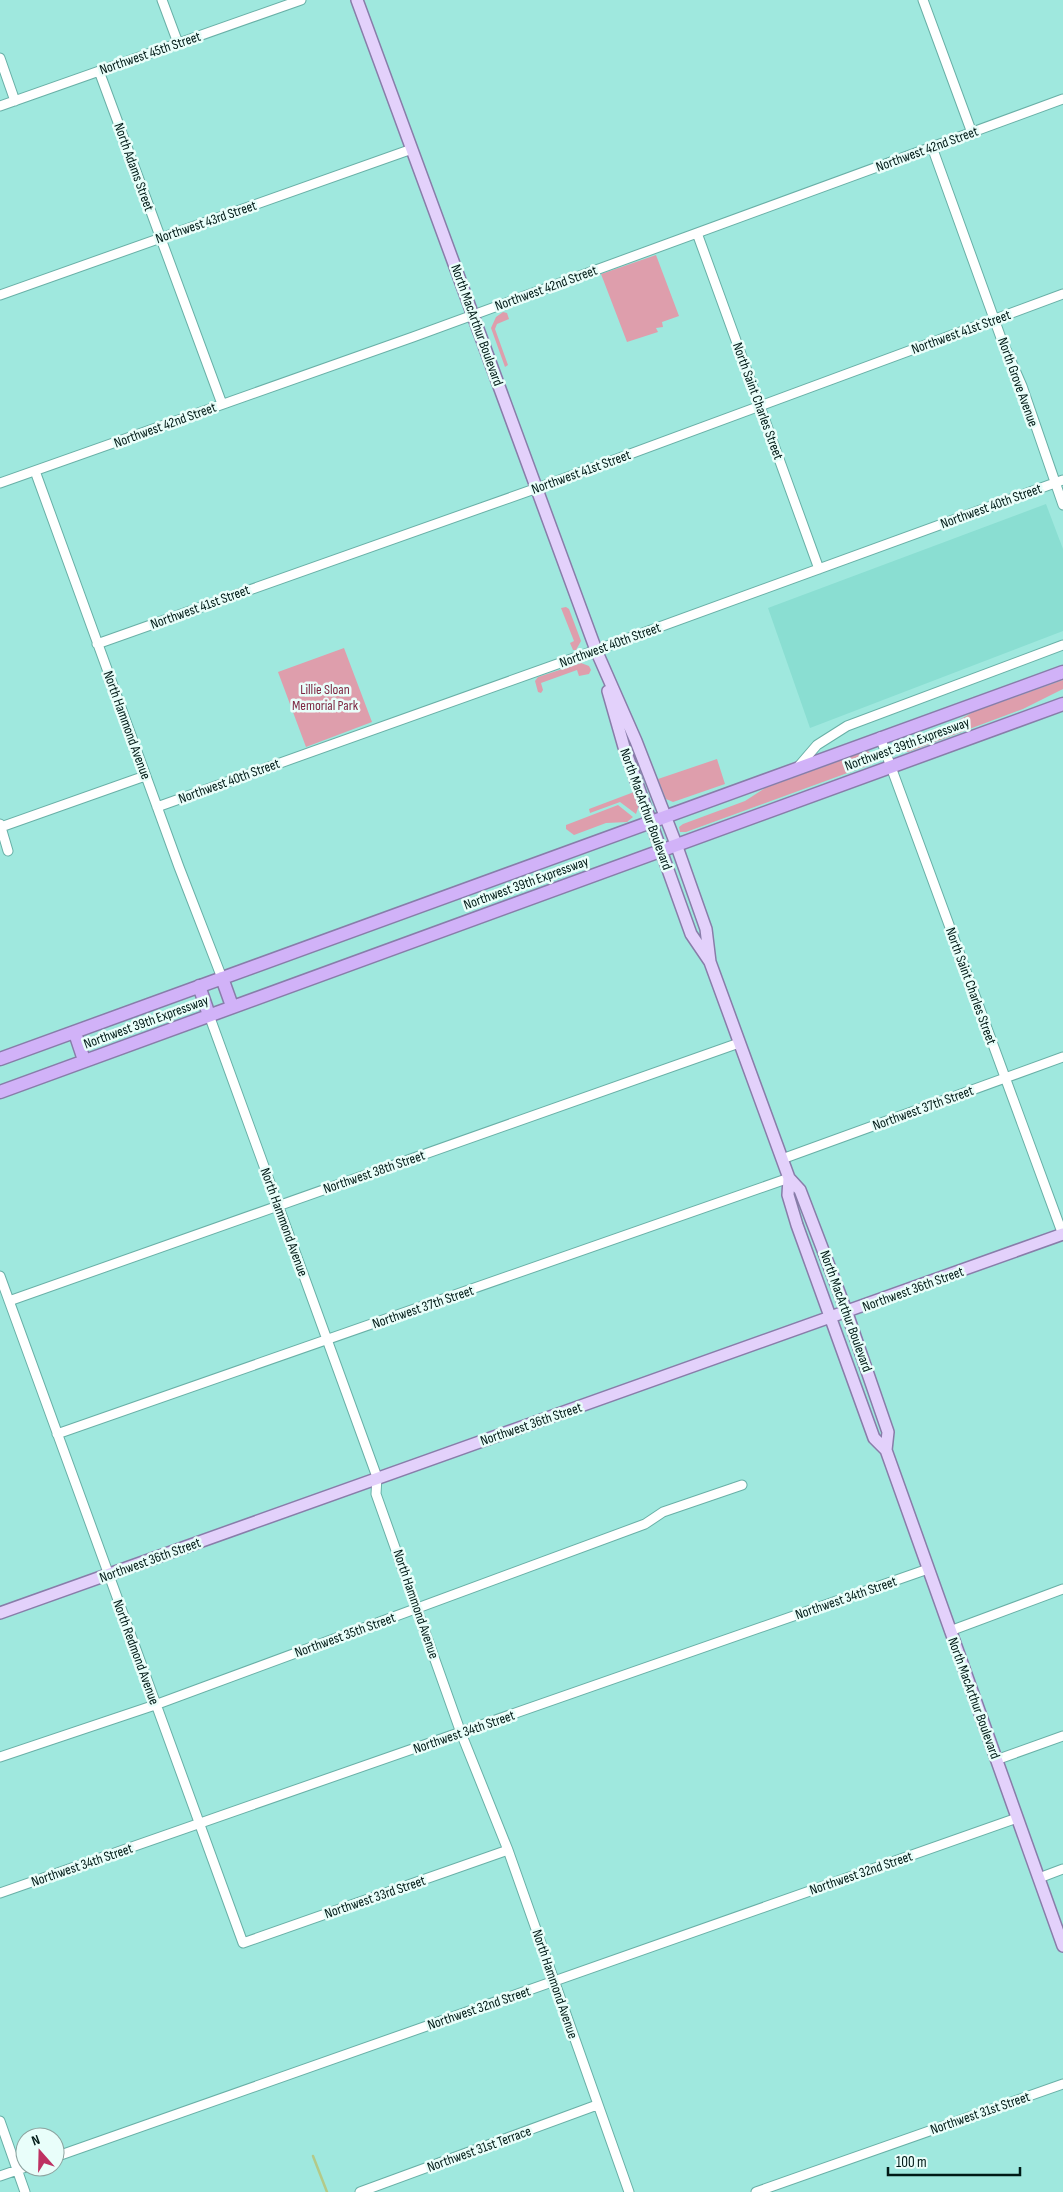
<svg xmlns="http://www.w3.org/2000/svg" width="1063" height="2192" viewBox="0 0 1063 2192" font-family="'Sofia Sans Condensed',sans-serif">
<rect width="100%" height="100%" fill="#9fe8de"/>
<!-- built -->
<path fill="#8aded2" d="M 1046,504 L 1063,549 L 1063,631 L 810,728 L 768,608 Z"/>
<!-- green -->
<path fill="#de9eac" d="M 656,255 L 679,316 L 662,322 L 663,327 L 656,328 L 658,332 L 627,342 L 601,274 Z
M 503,312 L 507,313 L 509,319 L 497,324 L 495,329 L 508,365 L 505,367 L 491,328 L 496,317 Z
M 566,607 L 569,609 L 581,641 L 576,650 L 573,650 L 570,643 L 574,641 L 561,608 Z
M 344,648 L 372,722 L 306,747 L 278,672 Z
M 581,663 L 589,666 L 591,670 L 589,674 L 579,676 L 577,670 L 541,683 L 543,690 L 541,693 L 538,692 L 535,681 L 538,677 Z
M 1063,680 L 1063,689 L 1023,709 L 908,752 L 896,749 L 905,742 L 954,723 L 973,712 Z
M 867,751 L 873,753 L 875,759 L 872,764 L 686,832 L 680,832 L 679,827 L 683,824 L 745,801 L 765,788 Z
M 717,759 L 725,784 L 673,802 L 666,799 L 658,779 Z
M 634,792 L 639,805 L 636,814 L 620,802 L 590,813 L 589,809 Z
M 618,805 L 633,817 L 627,822 L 606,823 L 574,835 L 566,829 L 566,825 Z"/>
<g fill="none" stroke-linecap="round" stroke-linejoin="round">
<!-- stream -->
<path stroke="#b3ca89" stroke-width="2.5" d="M 313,2156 L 327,2192"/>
<defs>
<path id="minor" d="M 162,0 L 178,43
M 923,0 L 972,133
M 0,58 L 15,101
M 99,71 L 222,404
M 0,106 L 301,0
M 932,147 L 1001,338 L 1022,386 L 1063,505
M 697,233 L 819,569
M 0,295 L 412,149
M 35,471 L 179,867 L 222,978
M 0,483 L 413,337 L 1063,99
M 97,644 L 557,481 L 1063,294
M 880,737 L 1063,1235
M 798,767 L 817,745 L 847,726 L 1063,645
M 157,807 L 577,657 L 1063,480
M 0,824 L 8,851
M 1,827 L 145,776
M 209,1015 L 377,1477 L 376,1494 L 461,1733 L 508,1850 L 629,2192
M 782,1159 L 1063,1057
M 0,1276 L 243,1943 L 508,1850
M 9,1301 L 739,1043
M 57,1434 L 789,1178
M 950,1631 L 1063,1589
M 0,1757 L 155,1705 L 645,1524 L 663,1512 L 742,1485
M 996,1760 L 1063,1736
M 1039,1878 L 1063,1869
M 0,1893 L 928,1569
M 0,2121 L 25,2192
M 55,2157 L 1017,1818
M 0,2176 L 26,2167
M 360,2192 L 597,2105
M 756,2192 L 1063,2084"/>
<path id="major" d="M 357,0 L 596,650 L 636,741 L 676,844 L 706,929 L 710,962
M 608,691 L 624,747 L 691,934 L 710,962 L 789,1178 L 800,1190 L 847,1313 L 888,1432 L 886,1450
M 789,1178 L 788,1195 L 797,1225 L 874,1438 L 886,1450 L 1063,1946
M 0,1613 L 1063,1234"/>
<path id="highway" d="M 222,978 L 232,1006
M 199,986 L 209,1015
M 75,1033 L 84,1060
M 0,1059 L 1063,672
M 0,1092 L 1063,704"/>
</defs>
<!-- minor casing -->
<use href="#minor" stroke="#69b0a7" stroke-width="11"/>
<!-- major casing -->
<use href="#major" stroke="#887da9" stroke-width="14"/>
<!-- highway casing -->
<use href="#highway" stroke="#887da9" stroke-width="15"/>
<!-- minor -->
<use href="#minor" stroke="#fff" stroke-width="9"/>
<!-- major -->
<use href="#major" stroke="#e3d1fb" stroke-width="11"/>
<!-- highway -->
<use href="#highway" stroke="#d1b2f8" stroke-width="12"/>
</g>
<g text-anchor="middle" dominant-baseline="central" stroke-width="5" stroke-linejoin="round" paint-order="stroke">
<!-- street labels -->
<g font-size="14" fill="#001a16" stroke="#e9fefa">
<text transform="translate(150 53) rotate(-19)">Northwest 45th Street</text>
<text transform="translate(927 149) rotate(-20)">Northwest 42nd Street</text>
<text transform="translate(134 167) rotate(70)">North Adams Street</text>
<text transform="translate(206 222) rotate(-19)">Northwest 43rd Street</text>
<text transform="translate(546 288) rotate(-20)">Northwest 42nd Street</text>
<text transform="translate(477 325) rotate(70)">North MacArthur Boulevard</text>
<text transform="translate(961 332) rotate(-20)">Northwest 41st Street</text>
<text transform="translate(1018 382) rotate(70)">North Grove Avenue</text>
<text transform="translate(758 401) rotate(70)">North Saint Charles Street</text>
<text transform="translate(165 425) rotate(-20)">Northwest 42nd Street</text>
<text transform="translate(581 472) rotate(-20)">Northwest 41st Street</text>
<text transform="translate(991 506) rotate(-20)">Northwest 40th Street</text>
<text transform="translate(200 607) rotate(-20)">Northwest 41st Street</text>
<text transform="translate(610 645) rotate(-20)">Northwest 40th Street</text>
<text transform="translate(127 725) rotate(70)">North Hammond Avenue</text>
<text transform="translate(907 744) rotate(-20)">Northwest 39th Expressway</text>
<text transform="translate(229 781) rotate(-20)">Northwest 40th Street</text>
<text transform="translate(646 809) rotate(70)">North MacArthur Boulevard</text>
<text transform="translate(526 883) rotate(-20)">Northwest 39th Expressway</text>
<text transform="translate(971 986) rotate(70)">North Saint Charles Street</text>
<text transform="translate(146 1022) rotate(-20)">Northwest 39th Expressway</text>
<text transform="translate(923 1108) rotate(-20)">Northwest 37th Street</text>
<text transform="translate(374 1172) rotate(-19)">Northwest 38th Street</text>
<text transform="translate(284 1222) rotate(70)">North Hammond Avenue</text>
<text transform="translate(913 1289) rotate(-20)">Northwest 36th Street</text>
<text transform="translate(423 1307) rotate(-19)">Northwest 37th Street</text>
<text transform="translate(846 1311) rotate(70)">North MacArthur Boulevard</text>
<text transform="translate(531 1424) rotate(-19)">Northwest 36th Street</text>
<text transform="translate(150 1560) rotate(-20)">Northwest 36th Street</text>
<text transform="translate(846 1598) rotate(-19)">Northwest 34th Street</text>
<text transform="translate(416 1604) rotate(71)">North Hammond Avenue</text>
<text transform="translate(345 1635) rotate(-20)">Northwest 35th Street</text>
<text transform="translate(136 1652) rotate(70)">North Redmond Avenue</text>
<text transform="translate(974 1698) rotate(70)">North MacArthur Boulevard</text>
<text transform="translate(464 1732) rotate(-19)">Northwest 34th Street</text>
<text transform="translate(82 1865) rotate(-19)">Northwest 34th Street</text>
<text transform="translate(861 1873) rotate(-19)">Northwest 32nd Street</text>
<text transform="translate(375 1897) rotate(-19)">Northwest 33rd Street</text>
<text transform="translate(555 1984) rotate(71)">North Hammond Avenue</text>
<text transform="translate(479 2008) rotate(-19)">Northwest 32nd Street</text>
<text transform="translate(980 2113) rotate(-19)">Northwest 31st Street</text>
<text transform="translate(479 2149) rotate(-20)">Northwest 31st Terrace</text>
</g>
<!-- park labels -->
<g font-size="14" fill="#7e2843" stroke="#e9fefa">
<text x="325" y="689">Lillie Sloan<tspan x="325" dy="16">Memorial Park</tspan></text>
</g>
</g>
<!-- north arrow -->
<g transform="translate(40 2152) rotate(340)"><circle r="24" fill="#e9fefa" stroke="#8ca39f"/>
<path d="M0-4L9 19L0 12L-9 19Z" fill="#be3162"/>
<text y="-8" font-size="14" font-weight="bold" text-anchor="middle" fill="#001a16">N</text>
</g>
<!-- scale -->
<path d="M888 2167v8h132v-8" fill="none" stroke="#001a16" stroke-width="2.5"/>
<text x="896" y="2167" font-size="15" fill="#001a16" stroke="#e9fefa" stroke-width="4" paint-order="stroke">100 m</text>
</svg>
